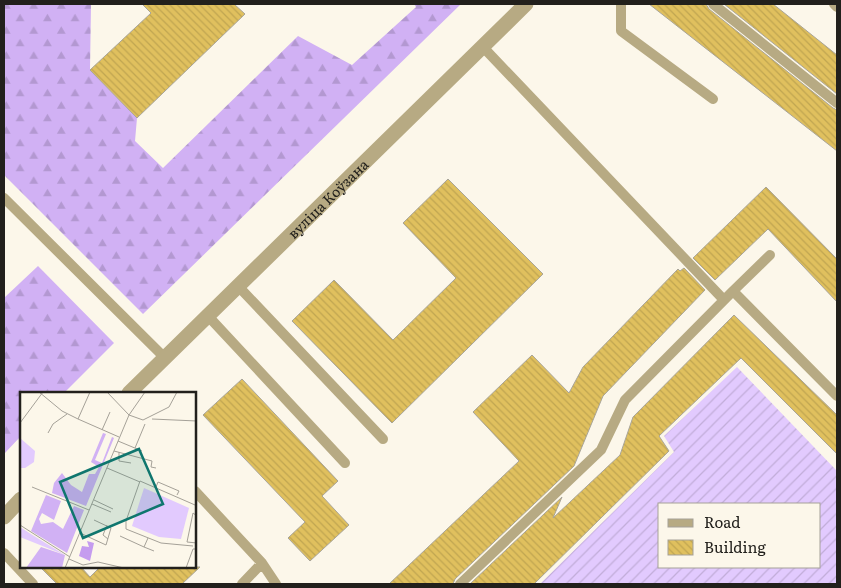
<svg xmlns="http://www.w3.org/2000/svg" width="841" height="588" viewBox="0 0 841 588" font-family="Literata,serif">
<defs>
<pattern id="forest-firs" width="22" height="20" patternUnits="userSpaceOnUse" patternTransform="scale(1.25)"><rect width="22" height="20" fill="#d1b1f4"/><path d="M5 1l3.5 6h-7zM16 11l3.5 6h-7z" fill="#b398d1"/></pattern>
<pattern id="garden-furrows" width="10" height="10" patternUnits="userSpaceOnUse" patternTransform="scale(1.25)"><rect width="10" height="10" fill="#e2cafe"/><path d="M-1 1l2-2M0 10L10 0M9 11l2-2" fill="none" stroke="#c2add9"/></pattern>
<pattern id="building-back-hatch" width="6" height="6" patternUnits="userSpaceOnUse" patternTransform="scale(1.25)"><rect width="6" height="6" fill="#e0c05e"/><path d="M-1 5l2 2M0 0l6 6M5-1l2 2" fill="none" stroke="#c0a551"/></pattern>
</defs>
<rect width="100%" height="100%" fill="#fcf7ea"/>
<!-- forest -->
<path fill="url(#forest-firs)" d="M 4,4 L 91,4 L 90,70 L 137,118 L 135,141 L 163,168 L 298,36 L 352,65 L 416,7 L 414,4 L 461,4 L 143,314 L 4,175 Z
M 38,266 L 114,343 L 64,393 L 21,393 L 21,436 L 4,454 L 4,298 Z"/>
<!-- garden -->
<path fill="url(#garden-furrows)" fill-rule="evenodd" d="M 737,367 L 837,471 L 837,584 L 540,584 L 674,452 L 664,436 ZM 660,504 L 820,504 L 820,567 L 660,567 Z"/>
<!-- building -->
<path fill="url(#building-back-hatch)" stroke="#a9a599" d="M 142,4 L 234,4 L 245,14 L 137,118 L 90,70 L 151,13 Z
M 649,4 L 706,4 L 709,9 L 833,108 L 837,110 L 837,151 Z
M 724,4 L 773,4 L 837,55 L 837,94 Z
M 448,179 L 543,274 L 392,423 L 292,321 L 334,280 L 393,340 L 456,278 L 403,223 Z
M 766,187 L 837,259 L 837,302 L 768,229 L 715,280 L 693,258 Z
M 684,268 L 705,290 L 603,396 L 574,466 L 455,579 L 453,584 L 389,584 L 519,461 L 473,412 L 532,355 L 569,393 L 583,367 L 678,269 L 680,271 Z
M 734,315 L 837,415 L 837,454 L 741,358 L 659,436 L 669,451 L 534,584 L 470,584 L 562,497 L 553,518 L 620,455 L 633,417 Z
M 242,379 L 338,481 L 322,496 L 349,525 L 310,561 L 288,538 L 305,522 L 203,415 Z
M 40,567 L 81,567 L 90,577 L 100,567 L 200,567 L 182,584 L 57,584 Z"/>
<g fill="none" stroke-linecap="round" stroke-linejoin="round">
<!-- service -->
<path stroke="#b7aa83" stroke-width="10" d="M 621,4 L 621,31 L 713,99
M 713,4 L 837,103
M 834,4 L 837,7
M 482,46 L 724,300
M 4,198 L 165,358
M 238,286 L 383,439
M 733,291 L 770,255
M 208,316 L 345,463
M 195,491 L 262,563 L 276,584
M 4,553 L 33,584
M 242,584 L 262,563
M 460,584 L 601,450 L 625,400 L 733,291 L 837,396"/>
<!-- minor -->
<g stroke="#b7aa83" stroke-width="15">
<path id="s1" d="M 129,393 L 526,4"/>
<path d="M 4,517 L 21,499"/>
</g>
</g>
<g text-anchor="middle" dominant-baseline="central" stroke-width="5" stroke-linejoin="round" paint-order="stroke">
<!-- street labels -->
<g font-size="14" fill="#22201c" stroke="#fcf7ea">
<text stroke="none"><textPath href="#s1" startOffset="278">вуліца Коўзана</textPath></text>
</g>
</g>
<!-- overview -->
<g transform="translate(20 392)">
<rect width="176" height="176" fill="#fcf7ea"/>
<path d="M 0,46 L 15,59 L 14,70 L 5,76 L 0,76 ZM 0,135 L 14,144 L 45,163 L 0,145 Z" fill="#e2cafe"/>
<path d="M 83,41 L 86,42 L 75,68 L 82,71 L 92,45 L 94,46 L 66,114 L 32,101 L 34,91 L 42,81 L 51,93 L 62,100 L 69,82 L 75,82 L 79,75 L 71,70 ZM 26,103 L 41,109 L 34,128 L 22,121 L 19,127 L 21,132 L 33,130 L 43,137 L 54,114 L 64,118 L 47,161 L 11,139 ZM 21,155 L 45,163 L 42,176 L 6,176 Z" fill="#d1b1f4"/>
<path d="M 124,96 L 169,116 L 161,147 L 139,145 L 112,134 Z" fill="#e2cafe"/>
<path d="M 67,149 L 74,151 L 70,169 L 59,164 L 62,154 L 69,155 Z" fill="#c59cef"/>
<path fill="none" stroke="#a5a198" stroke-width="1" d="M 19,0 L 42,19 L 58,27M 70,0 L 58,27 L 99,45M 87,0 L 109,23 L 123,28 L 149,15 L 157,0M 132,27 L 177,29M 0,31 L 23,0M 82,38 L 90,20M 28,41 L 33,32 L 47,22M 98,49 L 122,59M 115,56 L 125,32M 94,59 L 132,69 L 131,75 L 136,76M 99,60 L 99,69 L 111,71M 87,76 L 120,90M 12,95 L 69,118M 136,95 L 138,90 L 159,99 L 157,103M 74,108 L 93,117M 72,112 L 91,120M 177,124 L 173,121 L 167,150 L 177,151M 0,133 L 50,165M 87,133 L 83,143 L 88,147M 60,141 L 86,153 L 91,136 L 74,128M 100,144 L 124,155M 128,146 L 124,155 L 134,159M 173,154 L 141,151 L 106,137 L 106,129 L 120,89 L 175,113M 49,167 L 63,173 L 78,170 L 104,176M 45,176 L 109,23 L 125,0M 166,176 L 173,157 L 177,157"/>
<path fill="#0f766e" fill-opacity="0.15" stroke="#0f766e" stroke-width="2.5" d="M 119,57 L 143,112 L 63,146 L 40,90 Z"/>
<rect width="176" height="176" fill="none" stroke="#22201c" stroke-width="2.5"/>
</g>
<!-- border -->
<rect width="841" height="588" fill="none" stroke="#22201c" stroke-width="10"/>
<!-- legend -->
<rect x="658" y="503" width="162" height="65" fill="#fcf7ea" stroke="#a5a198"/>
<rect x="668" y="519" width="25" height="8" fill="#b7aa83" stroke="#a5a198"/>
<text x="704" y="528" font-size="15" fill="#22201c">Road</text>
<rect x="668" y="540" width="25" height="15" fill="url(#building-back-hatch)" stroke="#a5a198"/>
<text x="704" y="553" font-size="15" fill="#22201c">Building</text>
</svg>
